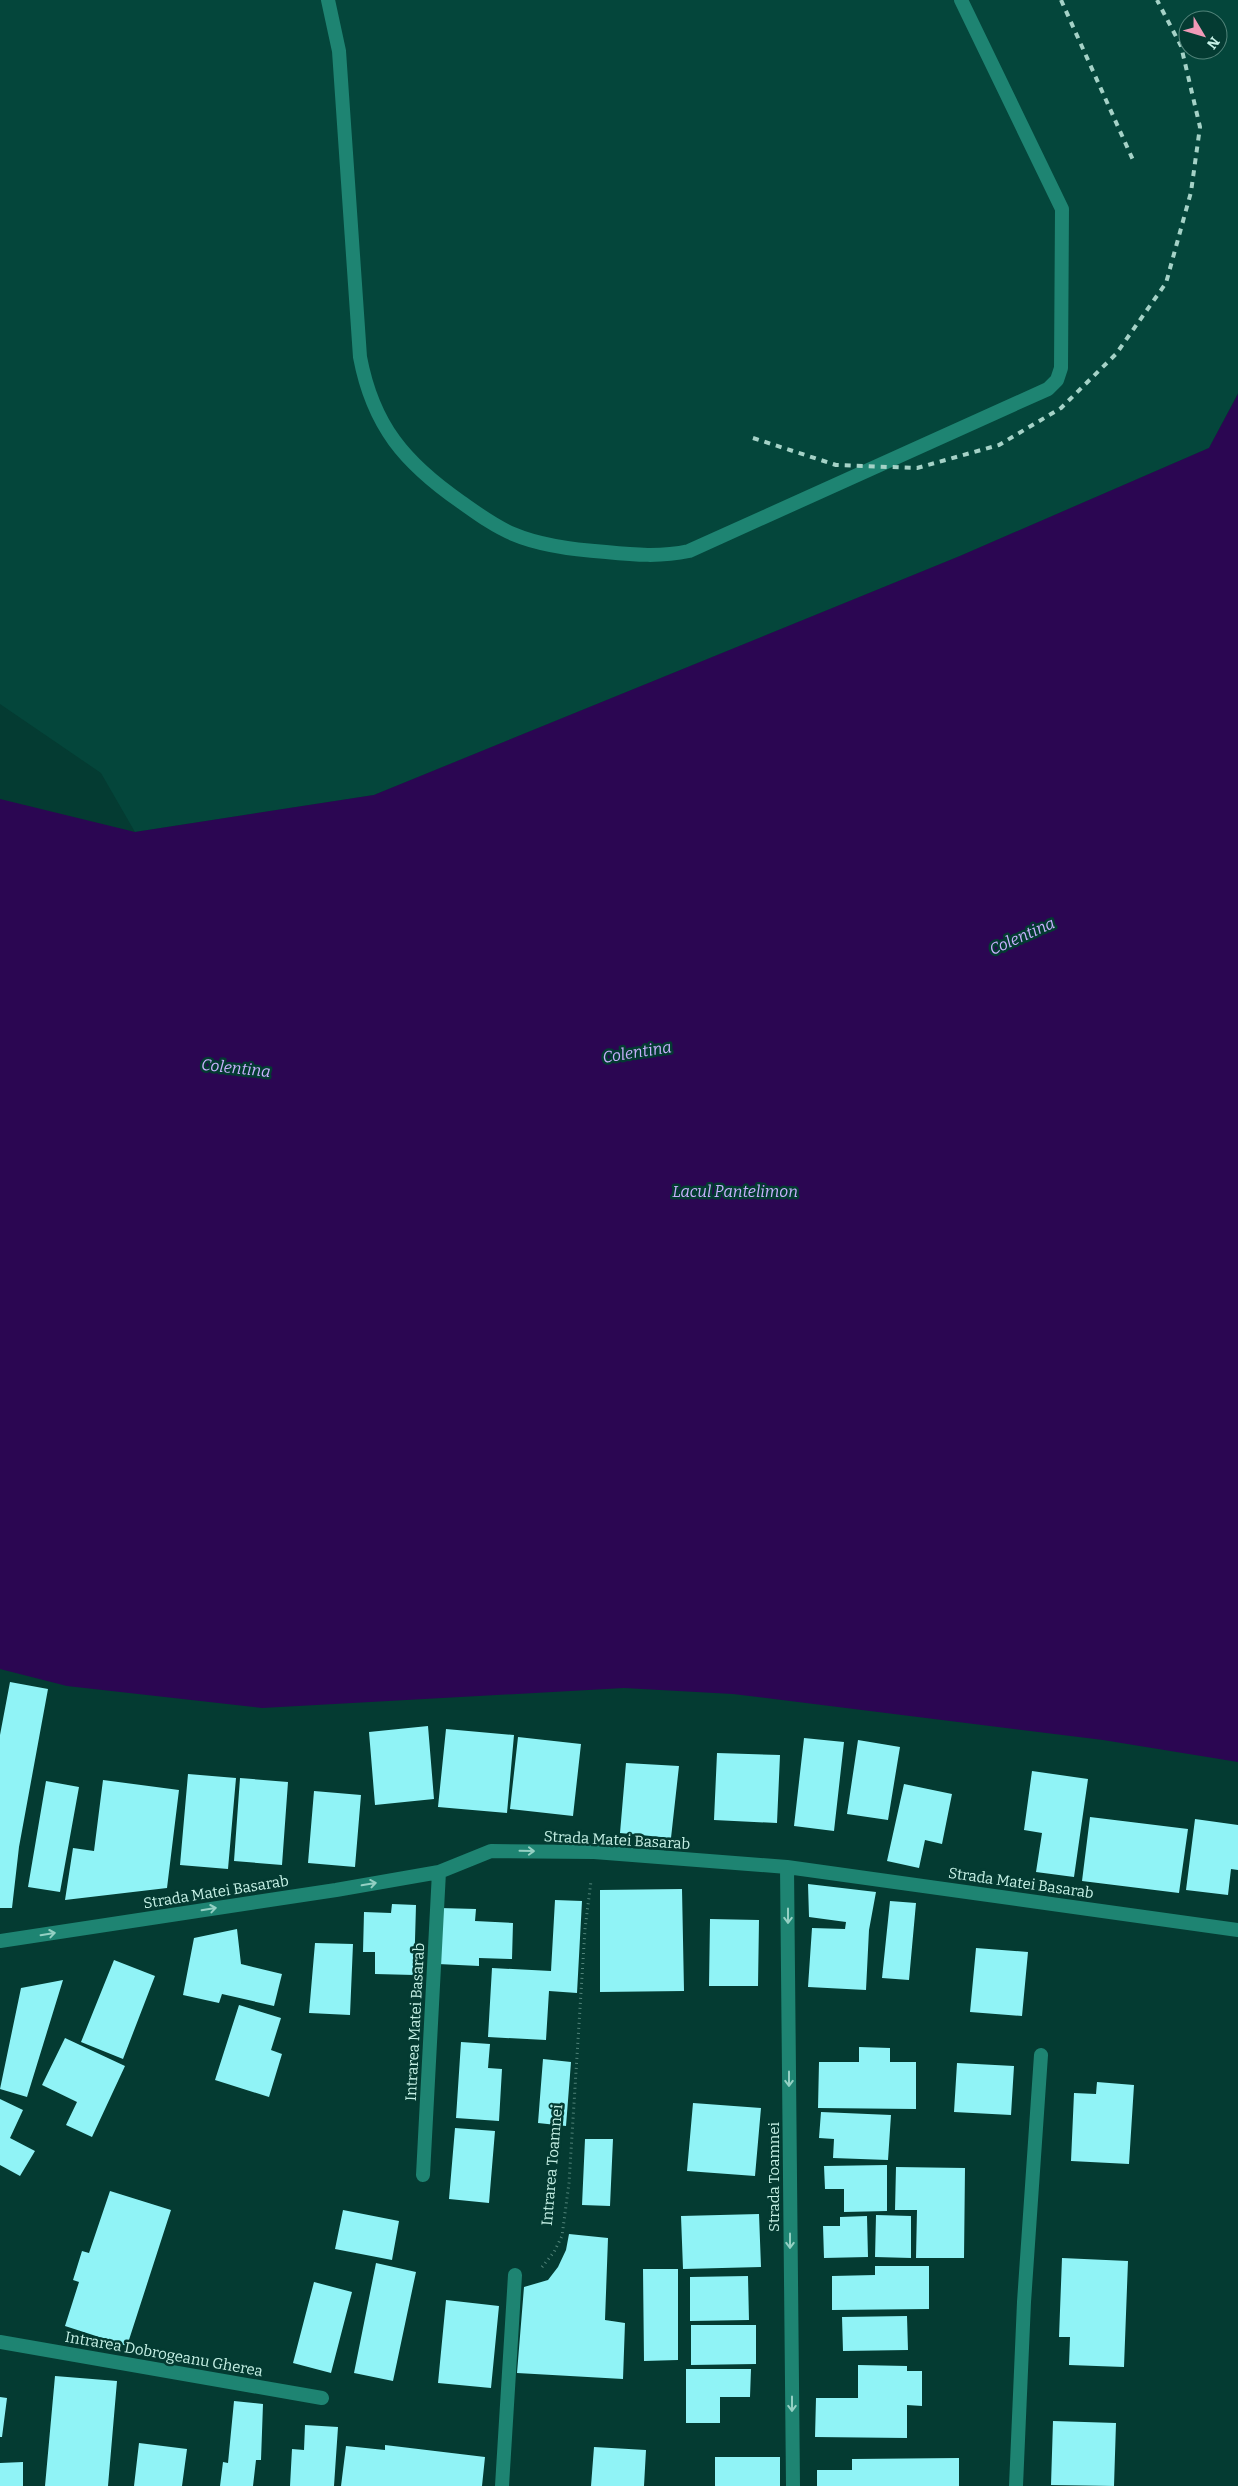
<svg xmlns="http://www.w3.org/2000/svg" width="1238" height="2486" viewBox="0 0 1238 2486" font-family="Bitter,serif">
<rect width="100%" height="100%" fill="#043b32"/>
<!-- built -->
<path fill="#04463b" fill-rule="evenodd" d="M 0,0 L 1238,0 L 1238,393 L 1209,448 L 960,556 L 374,795 L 135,832 L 101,773 L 0,704 ZM 1188,20 L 1218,20 L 1218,50 L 1188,50 Z"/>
<!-- water -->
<path fill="#2b0652" d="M 1238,394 L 1238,1762 L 1103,1740 L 733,1694 L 624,1688 L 262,1708 L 67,1686 L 0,1669 L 0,799 L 135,832 L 374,795 L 960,556 L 1209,448 Z"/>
<!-- building -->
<path fill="#90f3f6" d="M 10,1682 L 48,1689 L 19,1847 L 12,1908 L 0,1908 L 0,1735 Z
M 428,1726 L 434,1799 L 375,1805 L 369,1732 Z
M 446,1729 L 514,1735 L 507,1813 L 438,1807 Z
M 518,1737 L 581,1744 L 573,1816 L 510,1809 Z
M 804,1738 L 844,1742 L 834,1831 L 794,1826 Z
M 858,1740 L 900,1747 L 888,1820 L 847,1814 Z
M 717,1753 L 780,1755 L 777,1823 L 714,1820 Z
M 626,1763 L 679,1766 L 671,1838 L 620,1833 Z
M 1032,1771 L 1088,1779 L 1074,1877 L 1036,1872 L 1042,1833 L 1024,1830 Z
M 188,1774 L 236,1778 L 228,1869 L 180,1865 Z
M 240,1778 L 288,1782 L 282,1865 L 234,1861 Z
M 103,1780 L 179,1790 L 167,1888 L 65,1900 L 73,1848 L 94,1851 Z
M 46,1781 L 79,1787 L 60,1892 L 28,1887 Z
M 904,1784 L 952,1794 L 942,1844 L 925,1840 L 919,1868 L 887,1861 Z
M 314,1791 L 361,1795 L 355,1867 L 308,1863 Z
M 1090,1817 L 1188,1829 L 1179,1893 L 1082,1881 Z
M 1195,1819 L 1238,1825 L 1238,1870 L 1231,1869 L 1228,1895 L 1186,1890 Z
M 808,1884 L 876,1892 L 869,1930 L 866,1990 L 808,1987 L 812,1928 L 845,1929 L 846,1922 L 809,1917 Z
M 682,1889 L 684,1991 L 600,1992 L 600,1890 Z
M 555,1900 L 582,1901 L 577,1993 L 549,1991 L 546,2040 L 488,2037 L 492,1968 L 551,1971 Z
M 890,1901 L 916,1903 L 909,1980 L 882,1978 Z
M 392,1904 L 416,1905 L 414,1975 L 375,1974 L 375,1952 L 363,1952 L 364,1912 L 391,1913 Z
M 440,1908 L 476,1909 L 475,1921 L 513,1923 L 512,1959 L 479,1958 L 479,1966 L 438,1964 Z
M 710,1919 L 759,1920 L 758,1986 L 709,1986 Z
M 237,1929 L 241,1964 L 282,1974 L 274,2006 L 222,1994 L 219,2003 L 183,1995 L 194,1938 Z
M 315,1943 L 353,1944 L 350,2015 L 309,2013 Z
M 976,1948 L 1028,1952 L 1022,2016 L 970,2012 Z
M 114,1960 L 155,1976 L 123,2059 L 81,2042 Z
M 63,1980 L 27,2097 L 0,2089 L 21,1988 Z
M 239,2005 L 281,2018 L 271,2050 L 282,2054 L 269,2097 L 215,2080 Z
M 65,2038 L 125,2066 L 92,2137 L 66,2125 L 77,2102 L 42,2085 Z
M 461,2042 L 490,2044 L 488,2068 L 502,2069 L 499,2121 L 456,2118 Z
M 859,2047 L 890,2048 L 890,2062 L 916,2062 L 916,2109 L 818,2108 L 819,2062 L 859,2062 Z
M 543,2059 L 571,2062 L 566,2126 L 538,2123 Z
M 957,2063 L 1014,2066 L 1011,2115 L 954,2112 Z
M 1097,2082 L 1134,2085 L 1129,2164 L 1071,2161 L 1074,2093 L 1096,2094 Z
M 0,2099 L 23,2110 L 10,2138 L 35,2151 L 20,2176 L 0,2165 Z
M 693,2103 L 761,2108 L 755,2176 L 687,2171 Z
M 821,2112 L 891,2115 L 888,2160 L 833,2158 L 834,2139 L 819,2138 Z
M 455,2128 L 495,2131 L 489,2203 L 449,2199 Z
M 585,2139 L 613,2139 L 610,2206 L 582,2205 Z
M 887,2165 L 887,2211 L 844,2212 L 844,2189 L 825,2189 L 824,2166 Z
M 896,2167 L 965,2168 L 964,2258 L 916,2258 L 917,2210 L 895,2210 Z
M 110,2191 L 171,2210 L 127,2346 L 65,2326 L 79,2282 L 73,2280 L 82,2251 L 89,2253 Z
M 343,2210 L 399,2221 L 392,2260 L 335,2249 Z
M 759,2214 L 761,2267 L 683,2269 L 681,2216 Z
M 876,2215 L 911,2216 L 911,2258 L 875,2257 Z
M 867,2216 L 868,2257 L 824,2258 L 823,2226 L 840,2226 L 840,2217 Z
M 569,2234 L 608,2238 L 605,2320 L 625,2323 L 623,2379 L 517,2373 L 524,2287 L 548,2280 L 558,2267 L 566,2250 Z
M 1062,2258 L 1128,2261 L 1124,2367 L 1069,2365 L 1070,2337 L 1059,2337 Z
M 376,2263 L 416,2272 L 393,2381 L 354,2373 Z
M 875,2266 L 929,2266 L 929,2309 L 832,2310 L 832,2276 L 875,2275 Z
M 643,2269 L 678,2269 L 678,2360 L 644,2361 Z
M 748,2276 L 749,2320 L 690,2321 L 690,2277 Z
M 314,2282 L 352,2292 L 331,2373 L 293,2363 Z
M 446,2300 L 499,2306 L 491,2388 L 438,2383 Z
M 907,2316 L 908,2350 L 843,2351 L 842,2317 Z
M 691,2325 L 756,2325 L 756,2364 L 691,2365 Z
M 858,2365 L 907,2366 L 907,2371 L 922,2371 L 922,2406 L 907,2405 L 907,2438 L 815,2437 L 816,2398 L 858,2398 Z
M 686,2369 L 751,2369 L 750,2397 L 720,2397 L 720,2423 L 686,2423 Z
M 55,2376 L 117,2381 L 108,2486 L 45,2486 Z
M 0,2397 L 7,2398 L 2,2437 L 0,2437 Z
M 234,2401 L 263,2404 L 261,2460 L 256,2460 L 253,2486 L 220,2486 L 223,2462 L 228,2463 Z
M 1053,2421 L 1116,2423 L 1114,2486 L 1051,2485 Z
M 305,2425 L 338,2427 L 334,2486 L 290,2486 L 292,2449 L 304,2450 Z
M 139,2443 L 187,2449 L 182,2486 L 134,2486 Z
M 385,2445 L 485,2457 L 482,2486 L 341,2486 L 346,2446 L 385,2450 Z
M 594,2447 L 646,2450 L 644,2486 L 591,2486 Z
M 715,2457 L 780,2457 L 780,2486 L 715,2486 Z
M 959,2458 L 959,2486 L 817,2486 L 817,2470 L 852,2470 L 852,2459 Z
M 23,2462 L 23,2486 L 0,2486 L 0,2463 Z"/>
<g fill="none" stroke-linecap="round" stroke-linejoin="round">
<!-- path -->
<path stroke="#52847a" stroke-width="3" stroke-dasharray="1 4" stroke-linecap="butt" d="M 542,2267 L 554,2252 L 562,2236 L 569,2183 L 585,1929 L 591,1881"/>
<!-- service -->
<path stroke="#1e8472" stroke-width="14" d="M 328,0 L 339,51 L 360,357 C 373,426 405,463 461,502 C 478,514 494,526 513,534 C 541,546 576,550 606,552 C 635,555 661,557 689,551 L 1048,389 L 1057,380 L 1061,368 L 1062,209 L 961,0"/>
<!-- minor -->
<path stroke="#1e8472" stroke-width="14" d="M 787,1867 L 793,2486
M 0,1941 L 336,1890 L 439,1872 L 491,1851 L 594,1852 L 787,1867 L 1238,1930
M 423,2175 L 439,1872
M 0,2342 L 322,2398
M 502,2486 L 515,2275
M 1016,2486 L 1024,2302 L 1041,2055"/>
<!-- rail -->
<path stroke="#a5d2c7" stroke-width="4" stroke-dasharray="6 6" stroke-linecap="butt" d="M 1061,0 L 1133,160
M 753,438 L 836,465 L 917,468 L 999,445 L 1061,408 L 1116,354 L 1166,283 L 1191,192 L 1200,127 L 1181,46 L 1157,0"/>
</g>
<!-- one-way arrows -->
<defs><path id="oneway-shaft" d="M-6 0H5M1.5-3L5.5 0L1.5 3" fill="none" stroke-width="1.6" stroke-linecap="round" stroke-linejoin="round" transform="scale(1.25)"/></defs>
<g stroke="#94d0c3">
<use href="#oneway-shaft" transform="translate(527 1851) rotate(1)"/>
<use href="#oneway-shaft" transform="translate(369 1884) rotate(-10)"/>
<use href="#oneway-shaft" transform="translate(209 1909) rotate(-9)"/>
<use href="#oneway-shaft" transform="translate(788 1916) rotate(90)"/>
<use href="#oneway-shaft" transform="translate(48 1934) rotate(-9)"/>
<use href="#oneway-shaft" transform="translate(789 2079) rotate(90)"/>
<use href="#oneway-shaft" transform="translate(790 2241) rotate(90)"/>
<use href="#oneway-shaft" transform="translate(792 2404) rotate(90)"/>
</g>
<g text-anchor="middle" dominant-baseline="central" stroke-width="5" stroke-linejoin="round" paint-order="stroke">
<!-- street labels -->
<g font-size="15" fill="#c6f1e6" stroke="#043b32">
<text transform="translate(617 1840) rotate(3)">Strada Matei Basarab</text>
<text transform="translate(1021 1883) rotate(8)">Strada Matei Basarab</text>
<text transform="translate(216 1892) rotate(-9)">Strada Matei Basarab</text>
<text transform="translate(415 2022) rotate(-87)">Intrarea Matei Basarab</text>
<text transform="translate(552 2165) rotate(-85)">Intrarea Toamnei</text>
<text transform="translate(774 2177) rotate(-90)">Strada Toamnei</text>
<text transform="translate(164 2354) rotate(10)">Intrarea Dobrogeanu Gherea</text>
</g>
<!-- water labels -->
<g font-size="16" font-style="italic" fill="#c9b1fe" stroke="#043b32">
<text transform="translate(1022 936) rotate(-24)">Colentina</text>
<text transform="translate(637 1052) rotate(-9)">Colentina</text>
<text transform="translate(236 1068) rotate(6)">Colentina</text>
<text x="735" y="1191">Lacul Pantelimon</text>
</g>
</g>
<!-- north arrow -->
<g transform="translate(1203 35) rotate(128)"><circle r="24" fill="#043b32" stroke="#52847a"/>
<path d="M0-4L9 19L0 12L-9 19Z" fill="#f09ab7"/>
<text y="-8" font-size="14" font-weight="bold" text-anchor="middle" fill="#c6f1e6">N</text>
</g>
</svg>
